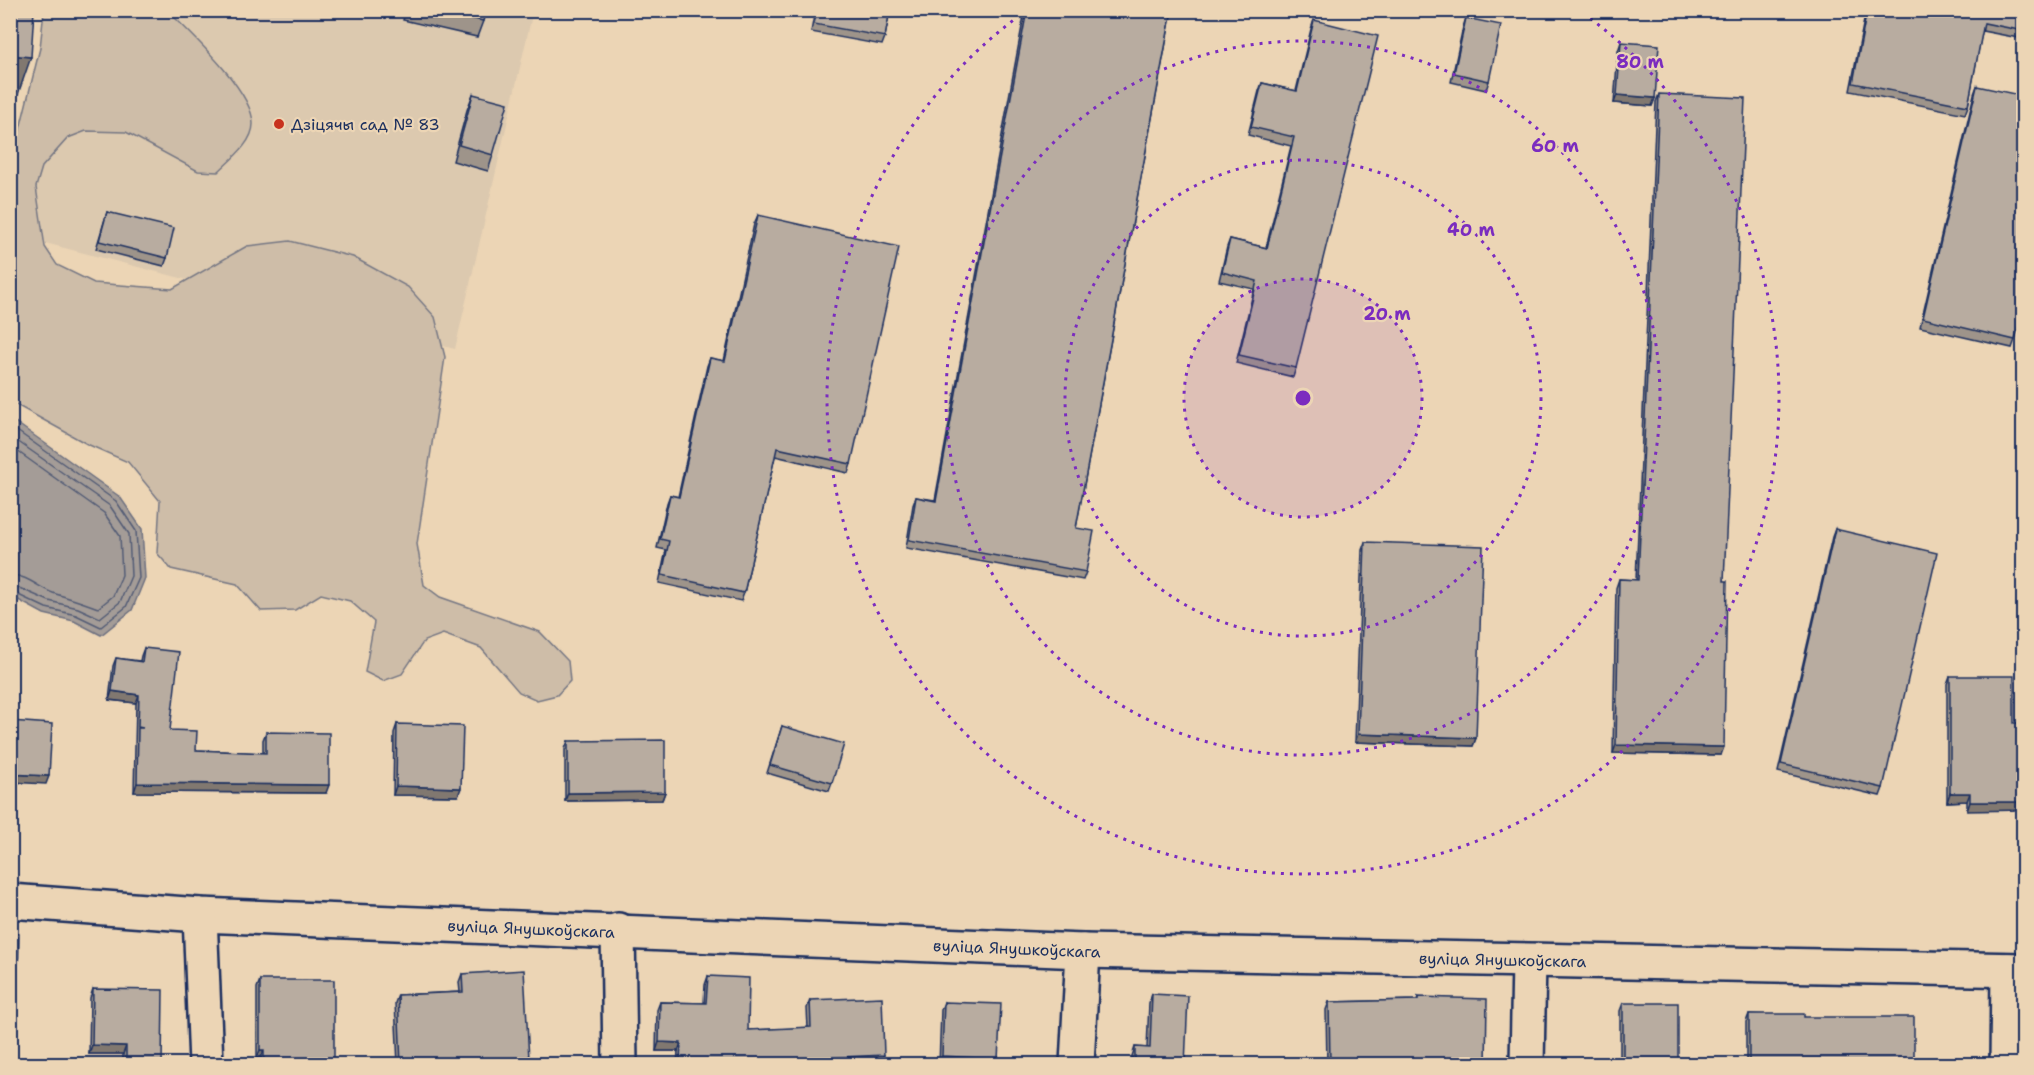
<svg xmlns="http://www.w3.org/2000/svg" width="2034" height="1075" viewBox="0 0 2034 1075" font-family="'Shantell Sans',sans-serif">
<rect width="100%" height="100%" fill="#ecd5b5"/>
<filter id="ink" filterUnits="userSpaceOnUse"><feTurbulence type="fractalNoise" baseFrequency=".0167" numOctaves="2"/><feDisplacementMap in="SourceGraphic" scale="12" xChannelSelector="R" yChannelSelector="G"/><feConvolveMatrix kernelMatrix="1 2 1 2 8 2 1 2 1" color-interpolation-filters="sRGB"/></filter>
<g filter="url(#ink)">
<!-- built -->
<path fill="#dcc9af" d="M 80,11 L 533,11 L 455,349 L 22,237 Z"/>
<!-- green -->
<path fill="#cebda8" stroke="#747683" stroke-width="1.5" d="M 44,11 L 168,11 C 192,35 253,91 253,124 C 253,143 230,160 218,172 L 198,171 L 126,132 L 86,131 L 68,138 L 42,167 L 36,187 L 45,247 L 57,265 L 94,283 L 172,289 L 247,246 L 290,241 L 353,257 L 408,287 L 435,317 L 445,357 L 417,544 L 424,585 L 440,597 L 540,632 L 568,661 L 570,681 L 557,695 L 537,700 L 519,692 L 481,648 L 443,634 L 424,641 L 402,674 L 383,681 L 365,672 L 374,622 L 350,601 L 321,594 L 295,610 L 261,611 L 237,584 L 171,569 L 157,553 L 160,501 L 128,462 L 87,444 L 11,402 L 11,165 L 40,48 Z"/>
<!-- water -->
<path fill="#a49c97" stroke="#6d7080" stroke-width="1.5" d="M 11,419 L 120,497 L 142,529 L 145,578 L 132,610 L 101,635 L 74,621 L 44,614 L 11,596 Z"/>
<g fill="none" stroke-linecap="round" stroke-linejoin="round">
<!-- shore -->
<path stroke="#525b75" stroke-width="1.5" d="M 10,426 L 116,501 L 136,531 L 139,578 L 126,607 L 101,627 L 76,615 L 46,608 L 10,591
M 10,436 L 110,506 L 129,534 L 131,576 L 120,602 L 100,618 L 78,608 L 49,601 L 10,584
M 10,446 L 104,513 L 120,536 L 122,575 L 113,596 L 98,608 C 83,602 69,598 53,593 C 39,588 27,575 10,575"/>
<defs>
<g id="minor">
<path id="s1" d="M 10,901 L 200,915 L 1083,951 L 2024,970"/>
<path d="M 200,915 L 206,1064"/>
<path d="M 618,930 L 620,1064"/>
<path d="M 1077,1064 L 1083,951"/>
<path d="M 1527,1064 L 1529,961"/>
<path d="M 2007,1064 L 2008,970"/>
</g>
</defs>
<!-- minor casing -->
<use href="#minor" stroke="#1b2f5e" stroke-width="38"/>
<!-- minor -->
<use href="#minor" stroke="#ecd5b5" stroke-width="33"/>
</g>
<!-- wall -->
<path fill="#9e948a" stroke="#1b2f5e" stroke-width="1.5" d="M 406,10 L 486,10 L 483,21 L 477,37 L 403,20 Z
M 815,10 L 890,10 L 885,37 L 882,45 L 811,32 Z
M 1025,10 L 1172,10 L 1076,528 L 1086,572 L 1083,580 L 906,548 L 913,505 L 916,497 L 935,500 Z
M 1866,10 L 2024,10 L 2024,39 L 1982,31 L 1968,106 L 1965,114 L 1850,91 Z
M 1466,18 L 1489,81 L 1486,90 L 1451,82 L 1463,27 Z
M 1314,20 L 1296,368 L 1293,377 L 1236,363 L 1254,289 L 1219,281 L 1227,247 L 1230,239 L 1266,248 L 1291,146 L 1248,135 L 1259,91 L 1262,83 L 1296,91 L 1311,29 Z
M 1621,42 L 1655,98 L 1652,106 L 1614,103 L 1618,51 Z
M 1977,86 L 2015,340 L 2012,348 L 1920,327 L 1974,94 Z
M 473,94 L 493,155 L 488,171 L 453,161 L 467,110 Z
M 1659,94 L 1724,581 L 1721,755 L 1613,753 L 1616,588 L 1619,579 L 1636,580 L 1656,102 Z
M 107,212 L 167,258 L 164,266 L 96,249 Z
M 758,215 L 851,464 L 848,473 L 775,456 L 744,593 L 741,601 L 659,583 L 666,550 L 657,548 L 667,503 L 670,495 L 678,497 L 707,366 L 710,358 L 724,361 L 754,224 Z
M 1835,529 L 1883,788 L 1880,796 L 1778,772 L 1832,537 Z
M 1365,542 L 1476,738 L 1473,746 L 1355,742 L 1362,550 Z
M 144,648 L 170,730 L 196,750 L 263,753 L 263,740 L 266,732 L 326,793 L 134,792 L 136,703 L 109,700 L 113,666 L 116,658 L 140,661 L 141,656 Z
M 1950,676 L 2014,723 L 1967,811 L 1967,801 L 1947,802 L 1947,684 Z
M 397,724 L 458,796 L 393,795 L 394,733 Z
M 782,726 L 832,783 L 829,791 L 767,773 Z
M 568,741 L 665,792 L 662,800 L 565,801 L 565,749 Z
M 462,974 L 529,1059 L 527,1065 L 398,1065 L 395,1003 L 398,995 L 460,992 L 459,982 Z
M 708,976 L 748,1030 L 808,1028 L 807,1008 L 810,1000 L 881,1063 L 858,1065 L 677,1065 L 678,1051 L 656,1051 L 657,1010 L 660,1002 L 704,1003 L 705,985 Z
M 260,980 L 334,1065 L 261,1065 L 261,1058 L 257,1058 L 257,988 Z
M 93,989 L 162,1065 L 123,1065 L 123,1054 L 89,1054 L 90,998 Z
M 1152,994 L 1185,1065 L 1132,1065 L 1132,1056 L 1135,1047 L 1147,1048 L 1149,1003 Z
M 1418,997 L 1486,1065 L 1327,1065 L 1326,1010 L 1329,1002 L 1417,1000 Z
M 944,1002 L 996,1065 L 939,1065 L 941,1010 Z
M 1623,1003 L 1678,1065 L 1620,1065 L 1620,1011 Z
M 1749,1014 L 1804,1017 L 1914,1065 L 1746,1065 L 1746,1022 Z"/>
<!-- shaded-wall -->
<path fill="#817870" stroke="#1b2f5e" stroke-width="1.5" d="M 10,55 L 31,57 L 16,100 L 10,100 Z
M 1617,95 L 1655,98 L 1652,106 L 1614,103 Z
M 112,691 L 139,695 L 136,703 L 109,700 Z
M 1358,734 L 1476,738 L 1473,746 L 1355,742 Z
M 1616,745 L 1724,747 L 1721,755 L 1613,753 Z
M 10,774 L 49,776 L 46,784 L 10,782 Z
M 137,783 L 329,785 L 326,793 L 134,792 Z
M 396,786 L 461,788 L 458,796 L 393,795 Z
M 665,792 L 662,800 L 565,801 L 568,793 Z
M 1950,793 L 1970,793 L 1967,801 L 1947,802 Z
M 1970,802 L 2024,802 L 2024,810 L 1967,811 Z
M 10,975 L 18,976 L 15,984 L 10,984 Z
M 659,1042 L 681,1043 L 678,1051 L 656,1051 Z
M 92,1045 L 126,1046 L 123,1054 L 89,1054 Z
M 260,1050 L 264,1050 L 261,1058 L 257,1058 Z
M 884,1055 L 881,1063 L 858,1065 L 679,1065 L 680,1060 Z
M 942,1056 L 998,1059 L 996,1065 L 939,1065 Z
M 529,1059 L 527,1065 L 418,1065 Z
M 1341,1061 L 1340,1065 L 1329,1065 L 1330,1062 Z"/>
<!-- building -->
<path fill="#b8aca0" stroke="#1b2f5e" stroke-width="1.5" d="M 10,10 L 34,10 L 31,57 L 10,55 Z
M 438,10 L 486,10 L 483,21 Z
M 817,10 L 890,10 L 885,37 L 814,24 Z
M 1027,10 L 1172,10 L 1076,528 L 1094,531 L 1086,572 L 909,540 L 916,497 L 936,501 Z
M 1867,10 L 2024,10 L 2024,31 L 1984,23 L 1968,106 L 1853,83 Z
M 1466,18 L 1501,25 L 1489,81 L 1454,73 Z
M 1314,20 L 1378,36 L 1296,368 L 1239,355 L 1257,281 L 1222,272 L 1230,239 L 1267,248 L 1294,137 L 1251,127 L 1262,83 L 1297,91 Z
M 1621,42 L 1659,45 L 1655,98 L 1617,95 Z
M 1977,86 L 2024,96 L 2024,305 L 2015,340 L 1923,318 Z
M 473,94 L 508,103 L 493,155 L 459,145 Z
M 1659,94 L 1745,98 L 1724,581 L 1727,581 L 1724,747 L 1616,745 L 1619,579 L 1638,580 Z
M 107,212 L 174,228 L 167,258 L 99,241 Z
M 758,215 L 899,247 L 851,464 L 777,448 L 744,593 L 662,575 L 669,541 L 660,539 L 670,495 L 679,497 L 710,358 L 725,361 Z
M 1835,529 L 1937,553 L 1883,788 L 1781,764 Z
M 1365,542 L 1483,546 L 1476,738 L 1358,734 Z
M 144,648 L 179,652 L 170,730 L 197,731 L 196,750 L 266,753 L 266,732 L 329,733 L 329,785 L 137,783 L 138,728 L 143,728 L 138,727 L 139,695 L 112,691 L 116,658 L 142,662 Z
M 1950,676 L 2014,676 L 2014,723 L 2024,723 L 2024,802 L 1970,802 L 1970,793 L 1950,793 Z
M 10,721 L 52,724 L 49,776 L 10,774 Z
M 397,724 L 463,726 L 461,788 L 396,786 Z
M 782,726 L 844,744 L 832,783 L 770,765 Z
M 665,740 L 665,792 L 568,793 L 568,741 Z
M 10,933 L 19,934 L 18,976 L 10,975 Z
M 524,970 L 529,1059 L 401,1065 L 398,995 L 463,992 L 462,974 Z
M 708,976 L 749,978 L 748,1030 L 811,1027 L 810,1000 L 882,997 L 884,1055 L 747,1062 L 680,1060 L 681,1043 L 659,1042 L 660,1002 L 706,1003 Z
M 260,980 L 334,980 L 334,1065 L 264,1065 L 264,1050 L 260,1050 Z
M 93,989 L 163,990 L 162,1065 L 126,1065 L 126,1046 L 92,1045 Z
M 1152,994 L 1188,996 L 1185,1065 L 1135,1065 L 1135,1047 L 1150,1048 Z
M 1418,997 L 1487,999 L 1486,1065 L 1341,1065 L 1341,1061 L 1330,1062 L 1329,1002 L 1418,1000 Z
M 944,1002 L 1001,1004 L 998,1059 L 942,1056 Z
M 1623,1003 L 1678,1003 L 1678,1065 L 1623,1065 Z
M 1749,1014 L 1804,1014 L 1804,1017 L 1914,1017 L 1914,1065 L 1749,1065 Z"/>
</g>
<!-- distance rings -->
<circle cx="1303" cy="398" r="119" fill="#7b2cbf" fill-opacity=".12"/>
<g fill="none" stroke="#7b2cbf" stroke-width="3" stroke-dasharray="3 6">
<circle cx="1303" cy="398" r="119"/>
<circle cx="1303" cy="398" r="238"/>
<circle cx="1303" cy="398" r="357"/>
<path d="M1583 13A476 476 0 1 1 1023 13"/>
</g>
<!-- markers -->
<circle fill="#c8321e" stroke="#ecd5b5" stroke-width="2" cx="279" cy="124" r="6"/>
<g text-anchor="middle" dominant-baseline="central" stroke-width="4.5" stroke-linejoin="round" paint-order="stroke">
<!-- poi labels -->
<g font-size="16" fill="#1b2f5e" stroke="#ecd5b5" text-anchor="start">
<text x="291" y="124">Дзіцячы сад № 83</text>
</g>
<!-- street labels -->
<g font-size="16" fill="#1b2f5e" stroke="#ecd5b5">
<text stroke="none"><textPath href="#s1" startOffset="522">вуліца Янушкоўскага</textPath></text>
<text stroke="none"><textPath href="#s1" startOffset="1008">вуліца Янушкоўскага</textPath></text>
<text stroke="none"><textPath href="#s1" startOffset="1494">вуліца Янушкоўскага</textPath></text>
</g>
</g>
<circle cx="1303" cy="398" r="9" fill="#7b2cbf" stroke="#ecd5b5" stroke-width="3"/>
<g font-size="18" text-anchor="middle" font-weight="bold" fill="#7b2cbf" stroke="#ecd5b5" stroke-width="4.5" stroke-linejoin="round" paint-order="stroke">
<text x="1640" y="68">80 m</text>
<text x="1555" y="152">60 m</text>
<text x="1471" y="236">40 m</text>
<text x="1387" y="320">20 m</text>
</g>
<!-- margin -->
<rect width="2034" height="1075" fill="none" stroke="#ecd5b5" stroke-width="36"/>
<rect x="18" y="18" width="1998" height="1039" fill="none" stroke="#1b2f5e" stroke-width="2" filter="url(#ink)"/>
</svg>
